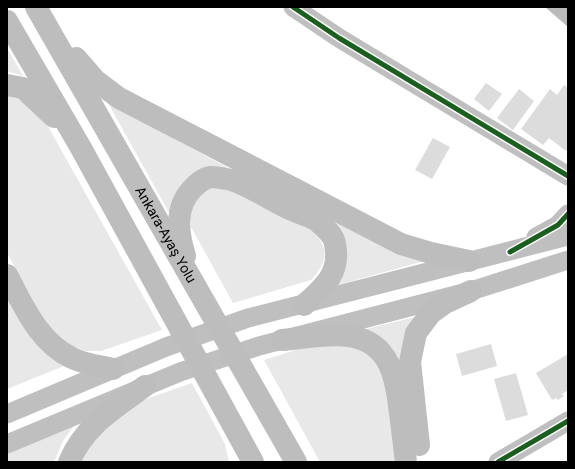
<svg xmlns="http://www.w3.org/2000/svg" width="575" height="469" viewBox="0 0 575 469" font-family="Roboto,sans-serif">
<rect width="100%" height="100%" fill="#fff"/>
<!-- green -->
<path fill="#e8e8e8" d="M 7,48 L 23,76 L 7,71 Z
M 7,92 L 10,92 L 45,121 L 162,330 L 101,351 L 85,351 L 74,347 L 55,336 L 43,318 L 7,253 Z
M 108,103 L 256,183 L 222,173 L 171,216 Z
M 210,187 L 223,187 L 305,226 C 328,242 332,258 311,280 L 233,303 L 191,227 C 188,205 192,199 210,187 Z
M 321,214 L 424,261 L 338,285 Z
M 7,298 L 69,364 L 7,389 Z
M 415,317 L 403,374 L 366,329 Z
M 327,340 L 365,351 L 386,374 L 396,462 L 320,462 L 264,360 Z
M 192,383 L 225,444 L 229,462 L 75,462 L 78,455 L 132,404 Z
M 79,419 L 63,441 L 54,462 L 7,462 L 7,449 Z"/>
<!-- water -->
<path fill="#bababa" d="M 545,7 L 568,7 L 568,27 Z"/>
<!-- building -->
<path fill="#dcdcdc" d="M 486,83 L 502,94 L 489,111 L 474,99 Z
M 564,85 L 568,88 L 568,147 L 566,151 L 549,138 L 543,145 L 521,129 L 550,89 L 557,95 Z
M 519,89 L 534,101 L 513,130 L 497,118 Z
M 433,138 L 450,147 L 432,179 L 415,170 Z
M 491,344 L 497,366 L 462,376 L 456,354 Z
M 568,354 L 568,390 L 562,394 L 564,396 L 558,400 L 556,398 L 552,400 L 536,373 Z
M 516,373 L 528,415 L 506,421 L 494,379 Z"/>
<g fill="none" stroke-linecap="round" stroke-linejoin="round">
<!-- secondary -->
<path stroke="#bfbfbf" stroke-width="19" d="M 293,7 L 339,38 L 568,176
M 536,237 L 558,225 L 568,214
M 7,414 L 166,347 L 248,318 L 568,236
M 7,444 L 180,372 L 259,346 L 471,291 L 568,260
M 498,462 L 568,421"/>
<!-- highway -->
<g stroke="#bdbdbd" stroke-width="22">
<path id="s1" d="M 36,7 L 296,462"/>
<path d="M 7,21 L 81,148 L 253,462"/>
<path d="M 76,58 L 95,80 L 119,98 L 401,244 L 431,253 L 469,261"/>
<path d="M 7,85 L 23,88 L 54,117"/>
<path d="M 185,256 C 178,233 174,207 193,188 C 198,183 203,178 211,177 C 216,177 226,179 232,180 C 252,187 272,201 292,210 C 300,214 310,216 317,221 C 324,227 334,235 335,244 C 341,273 324,287 304,305"/>
<path d="M 7,275 C 24,306 38,342 72,358 C 84,364 100,366 113,369"/>
<path d="M 282,340 C 304,338 328,333 349,336 C 391,342 396,379 400,413 C 402,429 404,446 406,462"/>
<path d="M 419,445 L 410,362 L 416,333 L 431,313 L 445,303 L 471,291"/>
<path d="M 69,462 C 85,425 114,409 145,386"/>
</g>
<defs>
<path id="cycleway" d="M 293,7 L 339,38 L 568,176
M 510,252 L 558,225 L 568,214
M 498,462 L 568,421"/>
</defs>
<!-- cycleway casing -->
<use href="#cycleway" stroke="#fff" stroke-width="8"/>
<!-- cycleway -->
<use href="#cycleway" stroke="#1b5e20" stroke-width="5"/>
</g>
<g text-anchor="middle" dominant-baseline="central" stroke-width="4" stroke-linejoin="round" paint-order="stroke">
<!-- street labels -->
<g font-size="14" fill="#000" stroke="#fff">
<text stroke="none"><textPath href="#s1" startOffset="262">Ankara-Ayaş Yolu</textPath></text>
</g>
</g>
<!-- border -->
<rect width="575" height="469" fill="none" stroke="#000000" stroke-width="16"/>
</svg>
